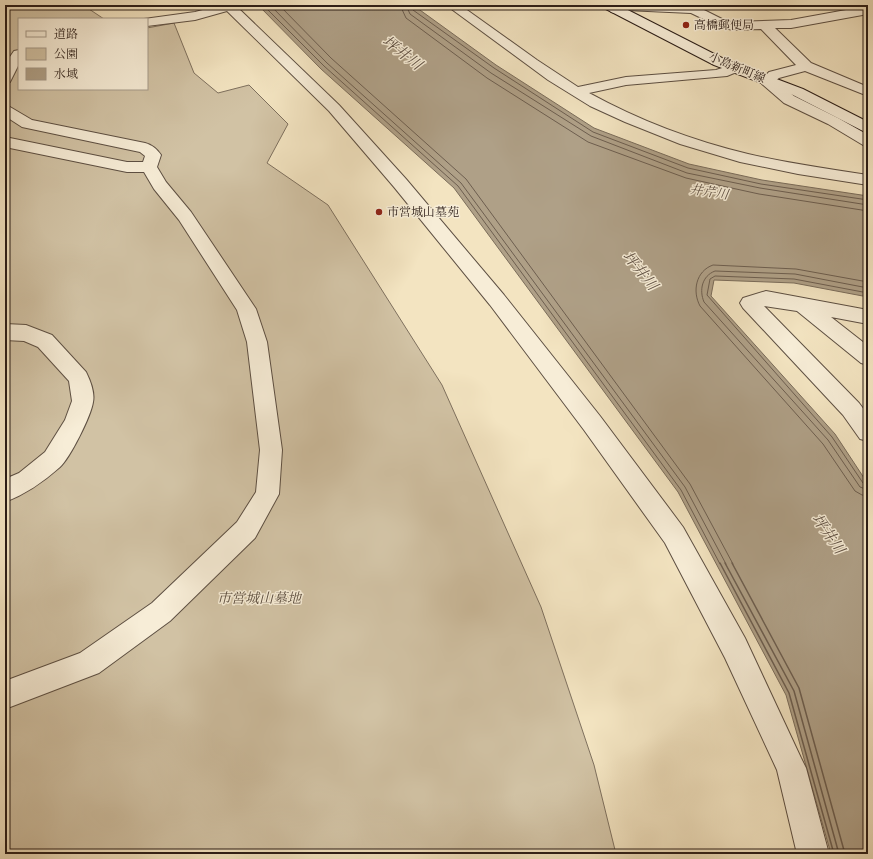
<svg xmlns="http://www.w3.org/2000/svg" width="873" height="859" viewBox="0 0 873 859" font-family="'Libre Bodoni','Noto Serif JP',serif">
<rect width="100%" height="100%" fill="#f3e4c1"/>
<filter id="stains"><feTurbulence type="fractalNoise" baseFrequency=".005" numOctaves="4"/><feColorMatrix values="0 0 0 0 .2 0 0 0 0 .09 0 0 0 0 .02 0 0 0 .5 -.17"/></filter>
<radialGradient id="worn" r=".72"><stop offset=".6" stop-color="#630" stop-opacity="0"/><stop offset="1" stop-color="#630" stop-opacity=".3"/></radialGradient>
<!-- green -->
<path fill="#d1c2a4" stroke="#7e705e" d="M 5,5 L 83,5 L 104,19 L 19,19 L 19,89 L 147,89 L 147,28 L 174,23 L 194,73 L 218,93 L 249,85 L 288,124 L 267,163 L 328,205 L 442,385 L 541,607 L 594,765 L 616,854 L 5,854 Z"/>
<!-- water -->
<path fill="#afa087" stroke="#7a6c5a" d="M 258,5 L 413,5 L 496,65 L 594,128 L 689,164 L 762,180 L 868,196 L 868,297 L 794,283 L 714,280 L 711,296 L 835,434 L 868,484 L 868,854 L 831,854 L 786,695 L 678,492 L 454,188 L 321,69 Z"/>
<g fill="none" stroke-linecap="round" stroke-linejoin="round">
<!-- shore-far1 -->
<path stroke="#6d5e4f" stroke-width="1" d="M 263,5 L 324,66 L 458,186 L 681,490 L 720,564
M 270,5 L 327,63 L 461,183 L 685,487 L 726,564
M 279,5 L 331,58 L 466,179 L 690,484 L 733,564
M 400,5 L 406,18 L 487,78 L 588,142 L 686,178 L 759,194 L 868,211
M 406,5 L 410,14 L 491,73 L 591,136 L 687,173 L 760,188 L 868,205
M 411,5 L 413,10 L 494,68 L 593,132 L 688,168 L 761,184 L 868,200
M 868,282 L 796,269 L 713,265 C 696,271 692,291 700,306 L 823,444 L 855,491 L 862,495 L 868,496
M 868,288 L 795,274 L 715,271 C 702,276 699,290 704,302 L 828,440 L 860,487 L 868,490
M 868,293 L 794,279 L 715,276 L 710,279 L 707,295 L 832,437 L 863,483 L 868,485"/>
<!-- shore -->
<path stroke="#6d5e4f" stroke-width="1.5" d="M 720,563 L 789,693 L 834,854
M 725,563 L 794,691 L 839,854
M 732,563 L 799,688 L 845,854"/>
<defs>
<path id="minor" d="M 222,5 L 235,5 L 339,105 L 406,179 L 504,295 L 600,416 L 683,527 L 745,638 L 801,758 L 806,768 L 829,854 L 797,854 L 777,770 L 725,658 L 665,543 L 584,430 L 490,305 L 394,187 L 329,111 L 227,11 L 195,20 L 147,26 L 147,19 L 144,19 L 195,12 Z
M 446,5 L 460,5 L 537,60 L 578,87 L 626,77 L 716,70 L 734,64 L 739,65 L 741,68 L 739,71 L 727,76 L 626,85 L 589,93 C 638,120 693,141 748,154 C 787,163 828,169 868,175 L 868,185 L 798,174 L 740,162 L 680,144 L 625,122 L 590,106 L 548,80 Z
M 616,5 L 694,5 L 724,20 L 733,22 L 791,20 L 868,6 L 868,14 L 791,28 L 775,28 L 811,63 L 868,87 L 868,96 L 805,71 L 779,78 L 775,81 L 794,96 L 838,118 L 868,135 L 868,147 L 863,145 L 828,124 L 784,103 L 762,84 L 760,81 L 769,72 L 796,65 L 761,29 L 733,30 L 720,27 L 691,13 L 626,10 L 615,13 L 611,12 L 609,9 L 611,6 Z
M 19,50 L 19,64 L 10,82 L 5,83 L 5,64 L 14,51 Z
M 5,106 L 10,107 L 32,120 L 145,143 C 152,145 157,149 161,155 L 157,167 L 166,182 L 191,212 L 256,309 L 267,342 L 282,450 L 279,494 L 255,538 L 170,621 L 99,673 L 5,709 L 5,681 L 80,653 L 152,603 L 237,522 L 256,492 L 260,450 L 247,342 L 237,310 L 179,220 L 154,189 L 144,172 L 127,172 L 5,147 L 5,137 L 127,162 L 143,162 L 145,156 L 140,152 L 22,127 L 5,116 Z
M 766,291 L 868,310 L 868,324 L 831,317 L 868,346 L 868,365 L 861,363 L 797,311 L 764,306 L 859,403 L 868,415 L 868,441 L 860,439 L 843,415 L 743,308 L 740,303 L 743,298 Z
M 5,324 L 26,325 L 52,335 L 86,372 C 90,380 95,393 93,402 C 91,416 70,458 60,467 C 43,482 26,494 5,502 L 5,479 L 19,473 L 45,452 L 65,420 L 72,401 L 69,381 L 38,347 L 24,341 L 5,340 Z"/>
<path id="secondary" d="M 602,5 L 618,5 L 724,59 L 803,89 L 868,122 L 868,133 L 863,131 L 793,95 L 714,65 L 604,8 Z"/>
</defs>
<!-- minor casing -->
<use href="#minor" stroke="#5d4f42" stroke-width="2"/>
<!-- secondary casing -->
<use href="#secondary" stroke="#2b1d17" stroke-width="2"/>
<!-- minor -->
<use href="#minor" fill="#f7edd7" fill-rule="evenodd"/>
<!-- secondary -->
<use href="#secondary" fill="#f7edd7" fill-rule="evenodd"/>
</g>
<!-- markers -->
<g fill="#8f2418" stroke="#f7edd7" stroke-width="1.5">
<circle cx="686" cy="25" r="4"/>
<circle cx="379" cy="212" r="4"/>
</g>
<g text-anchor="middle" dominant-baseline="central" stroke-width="3" stroke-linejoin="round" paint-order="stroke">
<!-- far-poi labels -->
<g font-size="12" fill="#2b1d17" stroke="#f7edd7" text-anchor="start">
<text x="694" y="25">高橋郵便局</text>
<text x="387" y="212">市営城山墓苑</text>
</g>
<!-- far-street labels -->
<g font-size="12" fill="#2b1d17" stroke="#f7edd7">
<text transform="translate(737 68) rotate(23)">小島新町線</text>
</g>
<!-- far-water labels -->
<g font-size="13" font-style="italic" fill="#605144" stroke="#f7edd7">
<text transform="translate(709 192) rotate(9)">井芹川</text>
</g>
<!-- park labels -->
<g font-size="14" font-style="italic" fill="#5d4f41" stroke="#f7edd7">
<text x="259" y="599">市営城山墓地</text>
</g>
<!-- water labels -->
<g font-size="15" font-style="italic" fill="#605144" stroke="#f7edd7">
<text transform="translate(402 53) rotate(38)">坪井川</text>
<text transform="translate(640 271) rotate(51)">坪井川</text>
<text transform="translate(828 534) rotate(55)">坪井川</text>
</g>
</g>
<!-- margin -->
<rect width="873" height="859" fill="none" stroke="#f3e4c1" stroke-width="20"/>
<rect x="6" y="6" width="861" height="847" fill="none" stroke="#2b1d17" stroke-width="2"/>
<rect x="10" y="10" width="853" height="839" fill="none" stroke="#2b1d17"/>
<!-- legend -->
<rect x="18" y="18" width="130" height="72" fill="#f7edd7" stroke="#a59a8a"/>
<rect x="26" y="31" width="20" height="6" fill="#f7edd7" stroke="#a59a8a"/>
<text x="54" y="38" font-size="12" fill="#2b1d17">道路</text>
<rect x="26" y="48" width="20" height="12" fill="#d1c2a4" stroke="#a59a8a"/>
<text x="54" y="58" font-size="12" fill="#2b1d17">公園</text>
<rect x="26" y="68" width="20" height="12" fill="#afa087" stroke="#a59a8a"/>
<text x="54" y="78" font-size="12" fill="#2b1d17">水域</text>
<rect width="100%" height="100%" filter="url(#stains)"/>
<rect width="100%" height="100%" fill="url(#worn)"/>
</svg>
